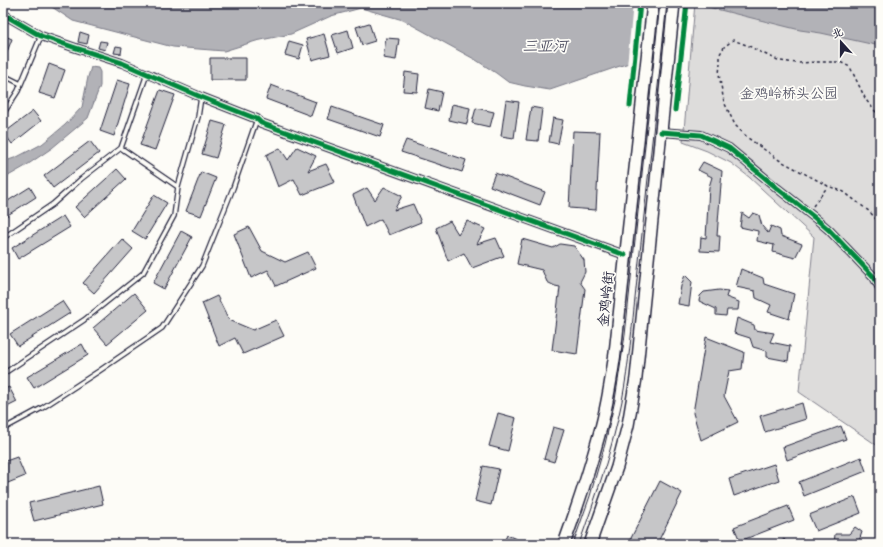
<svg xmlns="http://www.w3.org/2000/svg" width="883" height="547" viewBox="0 0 883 547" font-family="'Comic Neue','LXGW WenKai TC',sans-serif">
<rect width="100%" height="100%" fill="#fdfcf7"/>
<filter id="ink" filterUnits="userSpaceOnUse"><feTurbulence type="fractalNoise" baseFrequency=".025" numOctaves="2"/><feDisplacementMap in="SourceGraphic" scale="8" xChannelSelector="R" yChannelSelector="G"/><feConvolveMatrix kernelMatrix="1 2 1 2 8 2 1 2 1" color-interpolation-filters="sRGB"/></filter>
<g filter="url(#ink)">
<!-- green -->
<path fill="#dddcdb" stroke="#807f8b" d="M 695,3 L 880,3 L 880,544 L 878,544 L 878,446 L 799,392 L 814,237 L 749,177 L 731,163 L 707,151 L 683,142 Z"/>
<!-- water -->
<path fill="#b2b2b7" stroke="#787885" d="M 46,3 L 690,3 L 658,53 L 550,90 L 525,86 L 508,82 L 496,73 L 476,60 L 403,20 L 361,8 L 331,16 L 291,34 L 256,41 L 224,51 L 173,47 L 73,21 Z
M 692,3 L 880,3 L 880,46 L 821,33 L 800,30 Z
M 91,67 L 98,68 L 100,72 L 100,86 L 88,118 L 52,148 L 24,167 L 3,179 L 3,162 L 17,157 L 42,144 L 65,125 L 82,107 L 88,77 Z"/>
<!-- pier -->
<path fill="#fdfcf7" d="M 633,3 L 693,3 L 693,5 L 691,5 L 659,55 L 627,66 Z"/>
<!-- building -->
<path fill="#c6c6c8" stroke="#22223b" d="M 369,23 L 375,41 L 362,45 L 356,27 Z
M 348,30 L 353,48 L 338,53 L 332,35 Z
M 80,32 L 89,35 L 87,44 L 78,42 Z
M 324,34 L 330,55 L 312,60 L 306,39 Z
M 5,36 L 12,39 L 5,57 L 3,56 L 3,41 Z
M 386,38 L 399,39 L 396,60 L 383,58 Z
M 100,41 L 107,42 L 105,50 L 98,48 Z
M 289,41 L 303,45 L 299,59 L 285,55 Z
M 116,46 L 122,47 L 121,54 L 114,53 Z
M 210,58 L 246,58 L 246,80 L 210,80 Z
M 49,64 L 65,70 L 55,98 L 39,93 Z
M 405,72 L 419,74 L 417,92 L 403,91 Z
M 117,80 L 130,84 L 114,136 L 100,131 Z
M 271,85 L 316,102 L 311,116 L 266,99 Z
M 429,89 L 442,92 L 438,111 L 425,108 Z
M 160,90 L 175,95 L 155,150 L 140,145 Z
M 506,100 L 519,102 L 514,138 L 501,136 Z
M 452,104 L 470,108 L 467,124 L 449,120 Z
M 332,107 L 384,125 L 380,137 L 328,119 Z
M 531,107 L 542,109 L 538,141 L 526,140 Z
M 476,108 L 494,112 L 490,127 L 472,123 Z
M 33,111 L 41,121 L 12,144 L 4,133 Z
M 553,118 L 563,120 L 558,144 L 549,142 Z
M 212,121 L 226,125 L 216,158 L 202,154 Z
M 573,131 L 600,132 L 596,210 L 569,208 Z
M 406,140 L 466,160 L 462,172 L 401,152 Z
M 90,141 L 99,153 L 53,188 L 44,176 Z
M 297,147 L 316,156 L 308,171 L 326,164 L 335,182 L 302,195 L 294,179 L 278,187 L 266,155 L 280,148 L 288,160 Z
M 703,162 L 722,171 L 717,236 L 720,236 L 719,252 L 700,251 L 701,237 L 706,238 L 709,187 L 712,177 L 698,170 Z
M 117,169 L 126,179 L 84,217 L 75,207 Z
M 201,172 L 216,178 L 201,216 L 186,211 Z
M 495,173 L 545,192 L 540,205 L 490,186 Z
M 30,187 L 36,197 L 3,218 L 3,204 Z
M 384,187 L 402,196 L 394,210 L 413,204 L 421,222 L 389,235 L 381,219 L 365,227 L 353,195 L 367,188 L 375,200 Z
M 154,195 L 167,203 L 145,239 L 132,231 Z
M 742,213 L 749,218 L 753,213 L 759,215 L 762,226 L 768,233 L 771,226 L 780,230 L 781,236 L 802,244 L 795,258 L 773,252 L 774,245 L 757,241 L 758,231 L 740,227 Z
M 63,216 L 70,227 L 18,259 L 12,248 Z
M 450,221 L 458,234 L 467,221 L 485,229 L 477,244 L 496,238 L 504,256 L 472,268 L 464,253 L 448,261 L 436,228 Z
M 249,227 L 262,251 L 285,262 L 308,252 L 316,268 L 276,286 L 268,270 L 251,278 L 234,234 Z
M 181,231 L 192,237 L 164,289 L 153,283 Z
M 122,239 L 133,249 L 94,293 L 83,283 Z
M 522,239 L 553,248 L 560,244 L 574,246 L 584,260 L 585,272 L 580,282 L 585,289 L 577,354 L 552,350 L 560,287 L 555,286 L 547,282 L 542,270 L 517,264 Z
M 741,269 L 763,278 L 764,284 L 794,294 L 789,319 L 768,312 L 771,305 L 756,298 L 755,291 L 736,287 Z
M 685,275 L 692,282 L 689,306 L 678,304 L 681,286 Z
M 719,290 L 728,291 L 726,297 L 739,302 L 738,310 L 727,310 L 726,316 L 716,315 L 716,309 L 699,301 L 700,296 L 704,292 Z
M 134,293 L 148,310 L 107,344 L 93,328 Z
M 217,296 L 229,320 L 253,330 L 276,320 L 284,336 L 243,354 L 235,338 L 219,346 L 202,303 Z
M 62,301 L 70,313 L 18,346 L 10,334 Z
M 737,318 L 754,325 L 755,330 L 774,333 L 770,342 L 790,346 L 788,361 L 767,357 L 767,351 L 753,347 L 750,338 L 734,333 Z
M 706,337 L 744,352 L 742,369 L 729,371 L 724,396 L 738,422 L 701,440 L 693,413 Z
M 82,344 L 88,355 L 34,388 L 27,377 Z
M 9,387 L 17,402 L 3,409 L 3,390 Z
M 802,403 L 806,419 L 765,432 L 760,416 Z
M 498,413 L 516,418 L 508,451 L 489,446 Z
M 841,426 L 846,439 L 787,460 L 783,447 Z
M 553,427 L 564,430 L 554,462 L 544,459 Z
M 17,457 L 25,476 L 3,485 L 3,462 Z
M 861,457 L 866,471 L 804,496 L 799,482 Z
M 774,464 L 779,480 L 734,496 L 729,479 Z
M 483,466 L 499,469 L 491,505 L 475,501 Z
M 660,481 L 682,493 L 657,544 L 628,544 Z
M 99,486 L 103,504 L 34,521 L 29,503 Z
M 855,497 L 861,513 L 816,531 L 809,515 Z
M 788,506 L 794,520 L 740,541 L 734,527 Z
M 855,527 L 862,532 L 859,541 L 860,544 L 834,544 L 835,534 L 849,534 Z
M 507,535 L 523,542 L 522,544 L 503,544 Z
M 784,539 L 789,544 L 778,544 Z"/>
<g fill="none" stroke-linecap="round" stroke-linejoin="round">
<defs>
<path id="lane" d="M 147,74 L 121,148 L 178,187
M 3,75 L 21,84
M 3,114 L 18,91 L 41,36
M 3,238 L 53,204 L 81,179 L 121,148
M 3,374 L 84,320 L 143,273 L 174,216 L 178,187 L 198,117 L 201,97
M 3,429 L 42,408 L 99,371 L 162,328 L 202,266 L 233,188 L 257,119"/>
<path id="street" d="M 3,14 L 41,36 L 73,47 L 122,63 L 201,97 L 257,119 L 261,123 L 625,255
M 661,132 L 701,135 L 729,148 L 777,188 L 815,218 L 829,230 L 874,277 L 880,288"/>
<path id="primary" d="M 564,544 C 577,508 589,472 599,435 C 607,408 611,381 615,353 L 653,3
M 590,544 L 617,467 L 628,425 L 636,378 L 674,3"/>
</defs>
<!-- lane casing -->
<use href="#lane" stroke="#22223b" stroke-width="6"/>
<!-- street casing -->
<use href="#street" stroke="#22223b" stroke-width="10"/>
<!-- primary casing -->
<use href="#primary" stroke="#22223b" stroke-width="14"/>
<!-- path -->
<path stroke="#22223b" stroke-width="1.5" stroke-dasharray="3 3" stroke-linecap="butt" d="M 880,117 L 866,100 L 850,67 L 840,62 L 819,62 L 797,63 L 780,61 L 760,52 L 749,46 L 733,40 L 724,47 L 720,54 L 720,64 L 719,74 L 724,102 L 735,125 L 748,138 L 779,160 L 828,186 L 844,192 L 870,212 L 880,224
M 813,206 L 828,186"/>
<!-- lane -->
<use href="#lane" stroke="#fdfcf7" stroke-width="3.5"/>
<!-- street -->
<use href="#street" stroke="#fdfcf7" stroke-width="7"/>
<!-- primary -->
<use href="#primary" stroke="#fdfcf7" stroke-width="11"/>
<!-- tram -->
<path stroke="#22223b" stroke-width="1" d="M 573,544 L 590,496 L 605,444 L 615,400 L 625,335 L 660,3
M 579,544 C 596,497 612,450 622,401 C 629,364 632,327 636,289 L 667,3"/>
<defs>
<path id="cycleway" d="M 3,14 L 41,36 L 73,47 L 122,63 L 201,97 L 257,119 L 261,123 L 625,255
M 630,106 L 640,3
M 675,110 L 687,3
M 661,132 L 701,135 L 729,148 L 777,188 L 815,218 L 829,230 L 874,277 L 880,288"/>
</defs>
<!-- cycleway casing -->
<use href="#cycleway" stroke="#fdfcf7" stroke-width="8"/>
<!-- cycleway -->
<use href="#cycleway" stroke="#00873e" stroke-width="5"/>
</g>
</g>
<g text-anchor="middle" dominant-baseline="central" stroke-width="3.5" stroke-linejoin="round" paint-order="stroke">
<!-- park labels -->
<g font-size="14" fill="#5a5a6b" stroke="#fdfcf7">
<text x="789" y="93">金鸡岭桥头公园</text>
</g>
<!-- street labels -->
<g font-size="14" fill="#22223b" stroke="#fdfcf7">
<text transform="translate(606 299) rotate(-84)">金鸡岭街</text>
</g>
<!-- water labels -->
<g font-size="15" font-style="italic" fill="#545466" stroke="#fdfcf7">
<text x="545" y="46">三亚河</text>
</g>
</g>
<!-- margin -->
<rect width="883" height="547" fill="none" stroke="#fdfcf7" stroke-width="16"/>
<rect x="8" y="8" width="867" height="531" fill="none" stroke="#22223b" stroke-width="1.5" filter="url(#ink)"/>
<!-- north arrow -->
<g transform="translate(841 42) rotate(339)" stroke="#fdfcf7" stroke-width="3" paint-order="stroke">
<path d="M0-3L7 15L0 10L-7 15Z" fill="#22223b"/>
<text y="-6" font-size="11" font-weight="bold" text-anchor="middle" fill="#22223b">北</text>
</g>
</svg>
